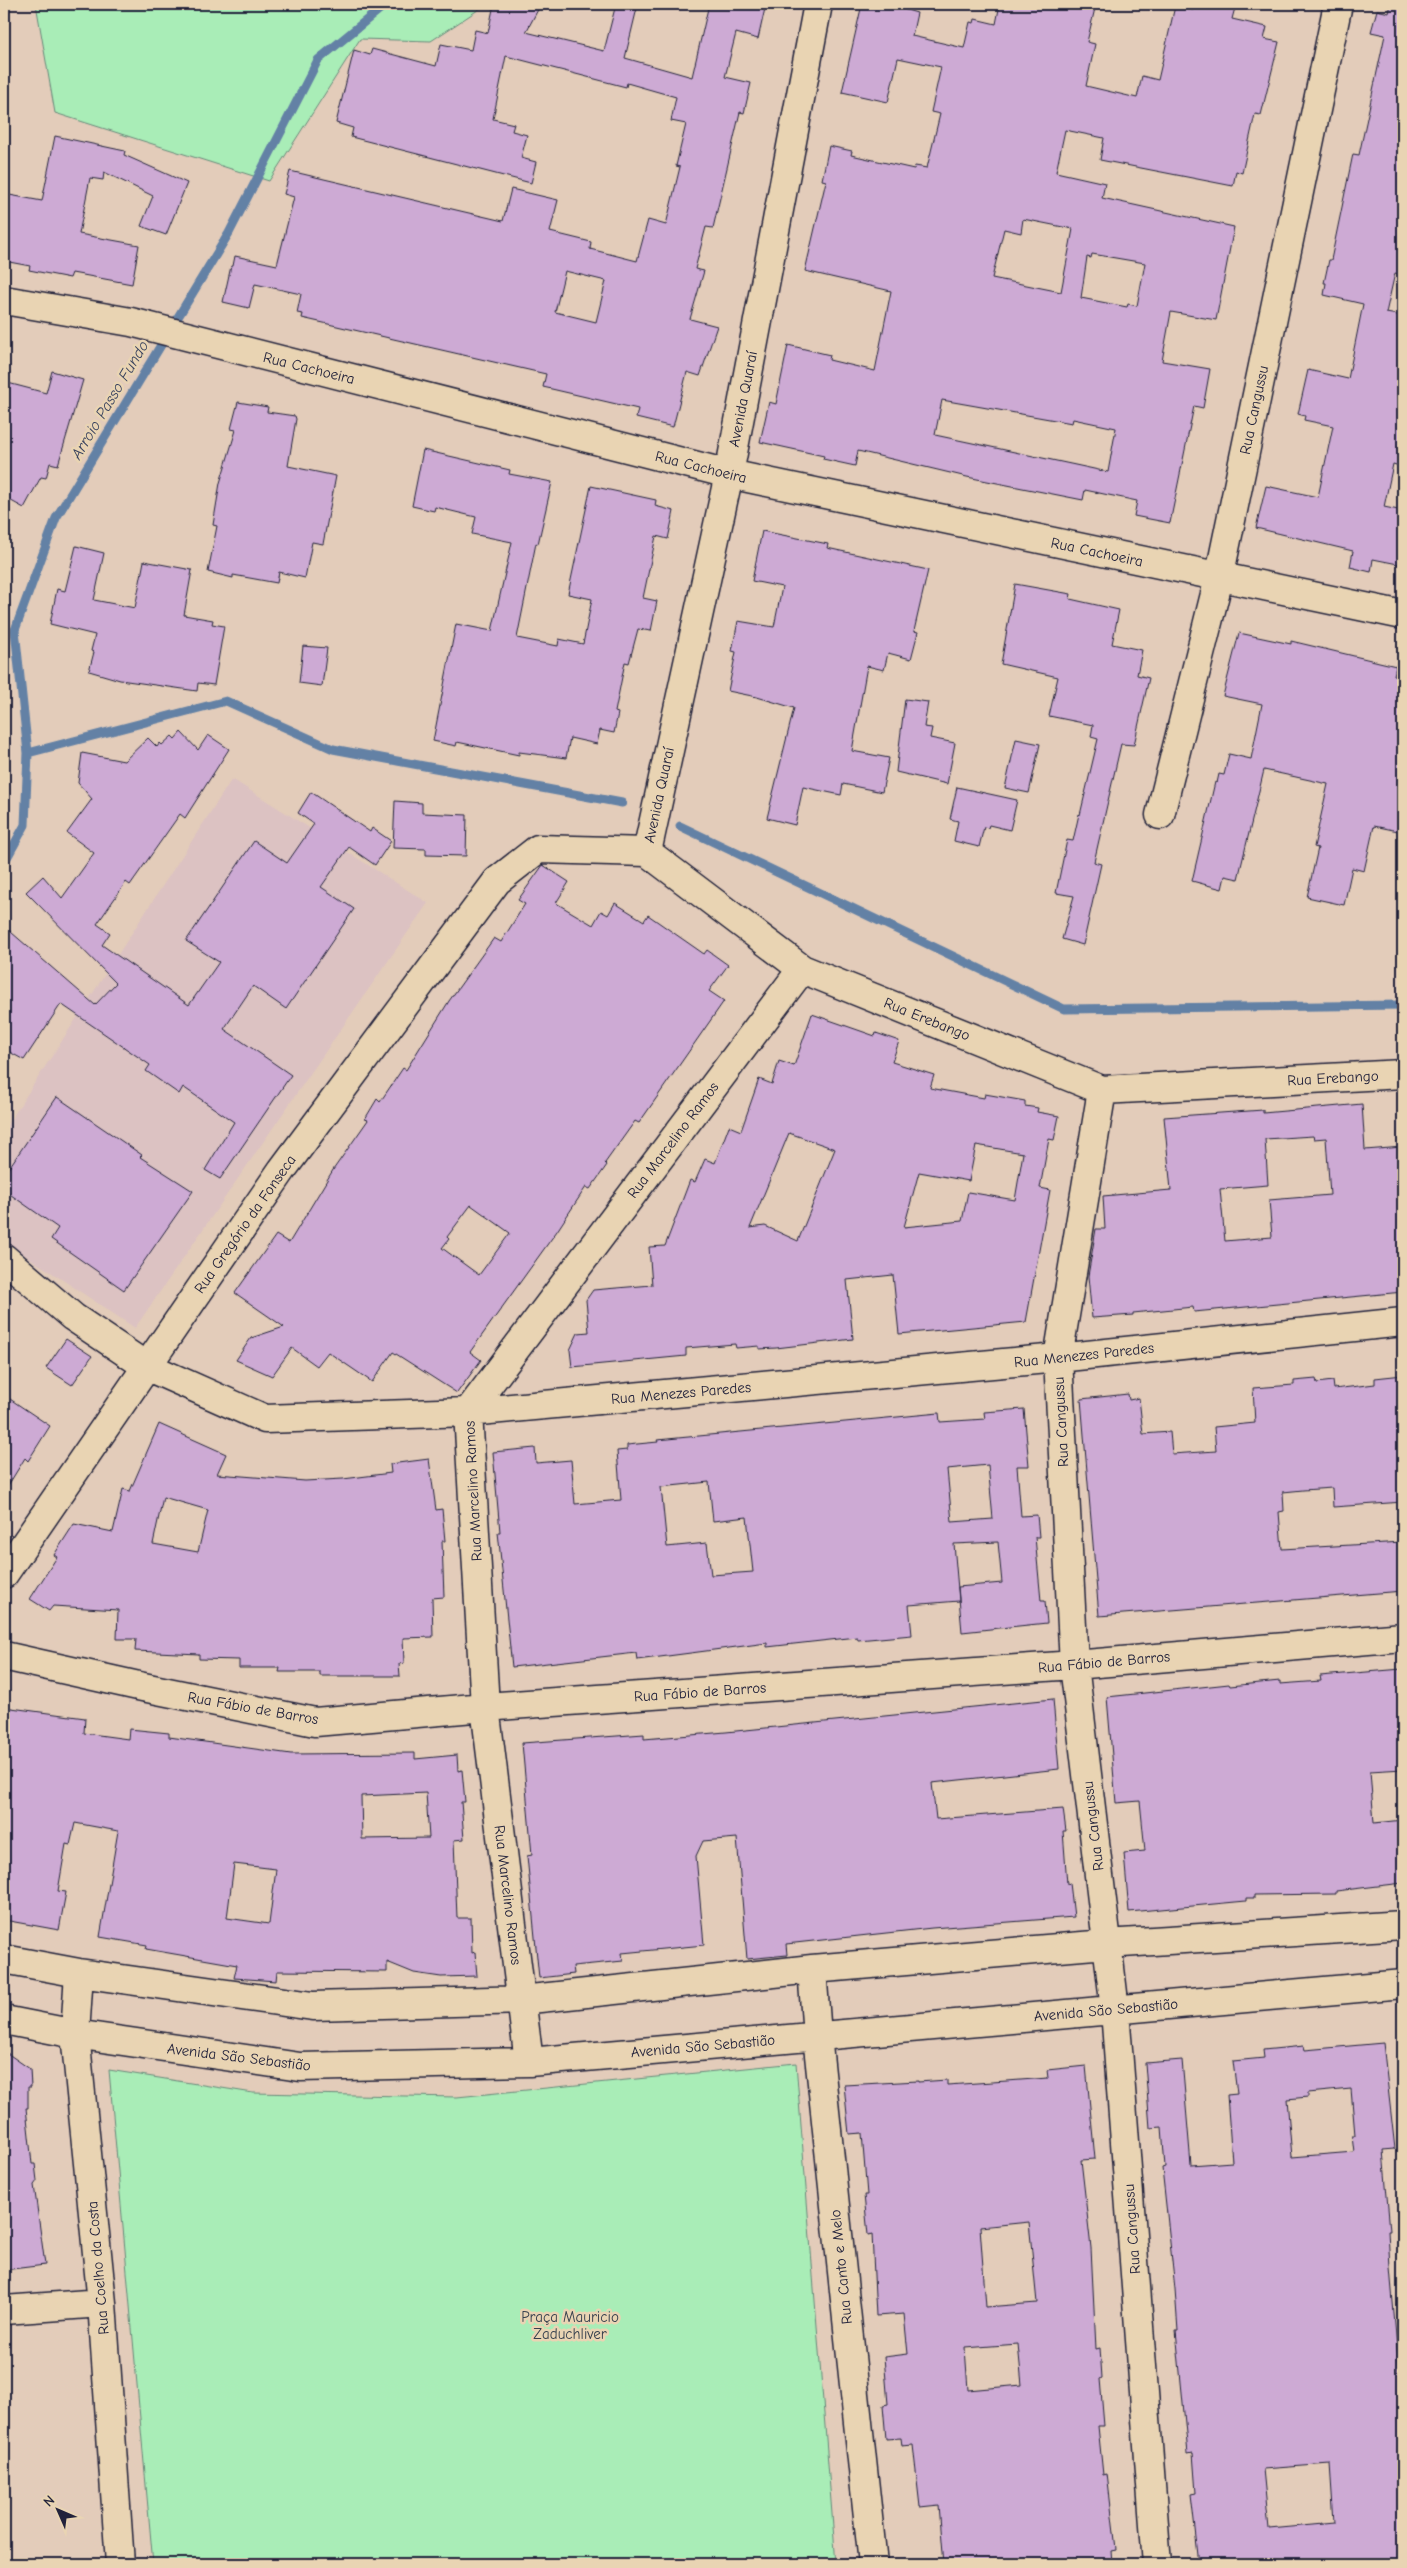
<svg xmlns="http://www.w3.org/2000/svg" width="1407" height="2568" viewBox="0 0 1407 2568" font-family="'Comic Neue',sans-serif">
<rect width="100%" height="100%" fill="#e3ccba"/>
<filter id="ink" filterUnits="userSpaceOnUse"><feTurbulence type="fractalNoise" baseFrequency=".02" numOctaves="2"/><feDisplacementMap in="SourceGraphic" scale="10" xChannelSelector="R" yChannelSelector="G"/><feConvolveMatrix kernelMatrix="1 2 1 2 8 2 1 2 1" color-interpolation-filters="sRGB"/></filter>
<g filter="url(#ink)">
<!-- built -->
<path fill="#dcc2c2" d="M 232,779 L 428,903 L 135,1328 L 4,1241 L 4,1130 Z"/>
<!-- green -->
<path fill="#a9edb7" stroke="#668879" d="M 36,4 L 487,4 L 431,41 L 360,39 L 269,181 L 55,113 Z
M 796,2063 L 836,2564 L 153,2564 L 109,2070 L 253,2093 L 457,2097 Z"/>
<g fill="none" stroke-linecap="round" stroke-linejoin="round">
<!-- stream -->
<path stroke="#6381a5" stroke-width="9" d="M 28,753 L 226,701 L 333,749 L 622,803
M 680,826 L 1064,1009 L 1403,1005
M 4,863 L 25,825 L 28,753 L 15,630 L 56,518 L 229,233 L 318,60 L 386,4"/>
</g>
<!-- building -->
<path fill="#cdaad4" stroke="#22223b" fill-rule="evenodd" d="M 494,4 L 541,4 L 526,32 L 604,51 L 616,4 L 638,4 L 625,58 L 692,77 L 709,4 L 766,4 L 758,39 L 736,33 L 725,77 L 751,83 L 744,113 L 740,112 L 713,228 L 706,227 L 695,269 L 704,271 L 690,319 L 717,326 L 700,376 L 687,372 L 673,427 L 636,418 L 638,409 L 543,387 L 546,374 L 302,318 L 303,314 L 297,313 L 301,294 L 255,284 L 249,308 L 223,302 L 231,266 L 233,266 L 235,256 L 277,265 L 294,197 L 284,194 L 290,171 L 503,221 L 511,189 L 558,200 L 550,232 L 591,242 L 590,249 L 637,261 L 648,220 L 666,225 L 680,167 L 676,166 L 686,124 L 671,121 L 676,97 L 627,83 L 626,87 L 506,56 L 493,119 L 514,124 L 512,131 L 527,135 L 521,158 L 536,162 L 531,183 L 351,137 L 353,128 L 336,123 L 354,50 L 370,55 L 372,49 L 436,66 L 441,44 L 471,50 L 475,30 L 488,33 ZM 565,271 L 606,281 L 596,322 L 555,312 Z
M 862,4 L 886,4 L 917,13 L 912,36 L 964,48 L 970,22 L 974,23 L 975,19 L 996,24 L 1000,4 L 1096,4 L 1087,42 L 1095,44 L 1086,86 L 1137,98 L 1142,76 L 1158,80 L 1175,6 L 1193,10 L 1195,4 L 1236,4 L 1232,19 L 1267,27 L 1264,39 L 1279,42 L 1261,115 L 1255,114 L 1242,173 L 1236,171 L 1233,186 L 1100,160 L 1104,138 L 1065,130 L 1056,172 L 1105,183 L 1102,198 L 1234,227 L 1216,320 L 1171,312 L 1162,361 L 1210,369 L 1203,408 L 1194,406 L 1170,523 L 1134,516 L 1137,501 L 1085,490 L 1083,500 L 967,477 L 858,451 L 855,466 L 823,459 L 824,456 L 760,442 L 769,402 L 776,404 L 788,345 L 830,355 L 829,360 L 875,371 L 891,291 L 805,271 L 826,181 L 822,180 L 829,146 L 852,151 L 851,155 L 914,169 L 915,166 L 927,168 L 940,114 L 931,112 L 941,67 L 898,58 L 888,102 L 842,92 ZM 1023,219 L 1073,229 L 1061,292 L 992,278 L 1004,229 L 1021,233 ZM 1092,254 L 1145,263 L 1137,306 L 1128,304 L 1127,307 L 1081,298 L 1087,257 L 1091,258 ZM 942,400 L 1072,423 L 1073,419 L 1116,428 L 1108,472 L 935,435 Z
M 1391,4 L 1403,4 L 1403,275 L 1395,273 L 1386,313 L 1403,316 L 1403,467 L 1393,464 L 1384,507 L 1403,511 L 1403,565 L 1373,559 L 1371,572 L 1350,567 L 1353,551 L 1256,528 L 1266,486 L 1318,497 L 1333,426 L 1304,420 L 1305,416 L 1298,414 L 1308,370 L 1348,379 L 1363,304 L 1324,295 L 1326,283 L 1324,283 L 1329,260 L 1331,260 L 1353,154 L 1359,155 L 1385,35 L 1371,32 L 1377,10 L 1389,13 Z
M 55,136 L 125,151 L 124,155 L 187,183 L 166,235 L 141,226 L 153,196 L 104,172 L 103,180 L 90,178 L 79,234 L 139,245 L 132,284 L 72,273 L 70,278 L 29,270 L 30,266 L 4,261 L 4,194 L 42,201 Z
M 52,371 L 83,380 L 58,465 L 50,463 L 46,478 L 41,477 L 24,508 L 4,497 L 4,382 L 46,393 Z
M 238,402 L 268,407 L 267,412 L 295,416 L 296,419 L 288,466 L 336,476 L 323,544 L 312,542 L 305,578 L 279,572 L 277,583 L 233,575 L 233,578 L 208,572 L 217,526 L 213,525 L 220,483 L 236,430 L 231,429 Z
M 423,450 L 510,470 L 509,474 L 552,482 L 538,544 L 536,543 L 517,638 L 558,646 L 559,639 L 583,644 L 592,599 L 568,594 L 591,486 L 656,500 L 655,506 L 674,511 L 668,539 L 656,536 L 643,598 L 657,601 L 651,631 L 638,629 L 629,663 L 625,662 L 615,712 L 618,713 L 614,733 L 600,730 L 597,744 L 570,738 L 566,758 L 519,752 L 519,755 L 457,742 L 456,746 L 433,741 L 456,624 L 492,631 L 512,542 L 472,534 L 476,517 L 435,507 L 434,511 L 412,506 Z
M 762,531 L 828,544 L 827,548 L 928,570 L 914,631 L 918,632 L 911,659 L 888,653 L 884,670 L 867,666 L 852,751 L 889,758 L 882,792 L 843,784 L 841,795 L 803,787 L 795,825 L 767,818 L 794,708 L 757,697 L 728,691 L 736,652 L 732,651 L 738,621 L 774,627 L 782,587 L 752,581 Z
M 76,546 L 104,553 L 94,600 L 135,608 L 144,561 L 192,570 L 184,615 L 213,620 L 212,624 L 224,626 L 214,685 L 198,683 L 197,691 L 120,680 L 89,671 L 94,652 L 91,651 L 95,635 L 50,624 L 57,589 L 65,591 Z
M 1015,584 L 1071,594 L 1070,599 L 1119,610 L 1112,644 L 1142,650 L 1137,675 L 1149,678 L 1134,745 L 1121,744 L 1094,862 L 1101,864 L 1083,945 L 1062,939 L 1074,896 L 1056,893 L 1067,840 L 1073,841 L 1079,814 L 1080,815 L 1098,739 L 1091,737 L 1093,725 L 1049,716 L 1058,677 L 1001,664 Z
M 1239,633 L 1291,644 L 1291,641 L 1396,666 L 1394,675 L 1403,676 L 1403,832 L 1374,826 L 1364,871 L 1352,868 L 1344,905 L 1307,897 L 1318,848 L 1314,847 L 1328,784 L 1264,770 L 1238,879 L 1225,876 L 1222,889 L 1192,881 L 1215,782 L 1217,783 L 1219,774 L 1224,775 L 1229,754 L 1251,759 L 1262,704 L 1223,696 Z
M 303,646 L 327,648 L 322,686 L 299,683 Z
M 905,699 L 928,702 L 924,727 L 932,728 L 930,738 L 955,743 L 947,784 L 896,772 Z
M 181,732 L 198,750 L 208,735 L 229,749 L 185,818 L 180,814 L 130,885 L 126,882 L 97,924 L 110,933 L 102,945 L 189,1005 L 219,962 L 186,941 L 254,841 L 287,863 L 314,824 L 298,813 L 311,792 L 370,832 L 372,828 L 391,841 L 375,865 L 349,847 L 321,887 L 354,909 L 286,1009 L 253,986 L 224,1029 L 291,1075 L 220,1179 L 205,1170 L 234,1122 L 183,1087 L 179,1094 L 146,1071 L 150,1065 L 61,1004 L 24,1060 L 4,1049 L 4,926 L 95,1005 L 116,983 L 26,892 L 43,876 L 62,898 L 94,853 L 67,833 L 92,799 L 78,783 L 82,753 L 124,761 L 148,738 L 157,747 L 160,743 L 162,745 L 172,736 L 175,739 Z
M 1016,739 L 1040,744 L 1029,793 L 1005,788 Z
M 957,787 L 1017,800 L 1010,830 L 989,825 L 988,828 L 984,827 L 979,847 L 954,841 L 958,821 L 950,819 Z
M 395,801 L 422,803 L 422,813 L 467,815 L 466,856 L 426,855 L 426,849 L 393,848 Z
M 543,865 L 569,882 L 556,903 L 593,925 L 601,911 L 608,915 L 615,903 L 644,921 L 648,915 L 704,954 L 707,950 L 728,965 L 709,991 L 724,1001 L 639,1123 L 635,1121 L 605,1163 L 607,1165 L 590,1189 L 586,1187 L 557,1231 L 470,1352 L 481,1360 L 457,1393 L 393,1352 L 372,1382 L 328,1352 L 317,1366 L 292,1348 L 272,1376 L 236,1360 L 251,1338 L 284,1327 L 235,1293 L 276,1235 L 289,1243 L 333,1170 L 368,1120 L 365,1119 L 377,1099 L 380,1102 L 403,1068 L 406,1070 L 449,1001 L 494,938 L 501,942 L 525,904 L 518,900 ZM 471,1205 L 510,1233 L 479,1275 L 442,1248 L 449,1239 L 447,1237 Z
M 812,1014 L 875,1036 L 876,1033 L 899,1041 L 892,1062 L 934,1075 L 930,1088 L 984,1098 L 985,1094 L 1025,1101 L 1025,1106 L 1038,1108 L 1037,1112 L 1059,1116 L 1054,1140 L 1049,1139 L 1040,1188 L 1050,1190 L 1026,1322 L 899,1334 L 893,1275 L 847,1280 L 853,1339 L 776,1348 L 759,1349 L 759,1346 L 736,1348 L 735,1344 L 686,1348 L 686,1356 L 572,1367 L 570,1350 L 578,1333 L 589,1332 L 586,1300 L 593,1290 L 652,1285 L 649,1247 L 665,1246 L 690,1180 L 695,1182 L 705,1159 L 715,1163 L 729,1126 L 741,1131 L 759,1079 L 772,1084 L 779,1061 L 794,1066 ZM 789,1133 L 835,1149 L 798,1241 L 765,1226 L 750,1228 ZM 976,1145 L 1023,1153 L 1015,1200 L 968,1192 L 962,1221 L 904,1227 L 919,1172 L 969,1181 Z
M 57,1097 L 142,1155 L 140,1157 L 193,1191 L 124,1290 L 51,1239 L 58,1228 L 4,1190 L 4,1175 Z
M 1362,1104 L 1365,1150 L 1403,1147 L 1403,1292 L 1194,1312 L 1193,1307 L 1133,1313 L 1133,1315 L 1092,1318 L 1088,1276 L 1096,1229 L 1105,1229 L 1103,1196 L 1171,1190 L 1164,1117 L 1263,1110 L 1263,1113 ZM 1313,1136 L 1314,1139 L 1326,1138 L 1330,1195 L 1269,1200 L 1272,1237 L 1225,1241 L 1220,1189 L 1268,1185 L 1265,1139 Z
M 66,1339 L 92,1356 L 72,1385 L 46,1368 Z
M 1403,1375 L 1403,1502 L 1333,1507 L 1332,1488 L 1303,1490 L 1283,1492 L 1284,1511 L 1279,1512 L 1282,1549 L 1403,1542 L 1403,1591 L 1099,1616 L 1081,1399 L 1128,1394 L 1129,1400 L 1139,1398 L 1143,1434 L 1170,1432 L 1172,1454 L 1216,1451 L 1214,1427 L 1255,1423 L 1253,1388 L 1294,1385 L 1294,1381 L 1316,1379 L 1317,1383 L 1333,1381 L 1334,1389 L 1375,1384 L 1375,1378 Z
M 4,1395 L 50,1426 L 28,1461 L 25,1458 L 4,1492 Z
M 1024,1409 L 1029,1466 L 1017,1466 L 1021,1516 L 1037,1515 L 1039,1537 L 1035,1537 L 1041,1601 L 1045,1601 L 1047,1623 L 962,1632 L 958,1587 L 1002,1583 L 998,1542 L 954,1544 L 959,1601 L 909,1605 L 912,1635 L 858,1640 L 857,1637 L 767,1647 L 767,1643 L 637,1660 L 636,1653 L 512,1667 L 498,1532 L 500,1532 L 493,1452 L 535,1448 L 536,1463 L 571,1460 L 575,1504 L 621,1500 L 617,1451 L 627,1450 L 627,1445 L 658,1442 L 657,1440 L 939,1413 L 940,1422 L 985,1419 L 984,1412 ZM 988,1465 L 993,1519 L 952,1522 L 947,1469 ZM 709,1482 L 713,1521 L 747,1517 L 753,1572 L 711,1575 L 707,1543 L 667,1547 L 661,1487 Z
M 159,1424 L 226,1454 L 217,1474 L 305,1481 L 343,1479 L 391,1473 L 390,1464 L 429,1459 L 436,1510 L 442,1509 L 445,1541 L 442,1541 L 444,1597 L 432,1598 L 433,1637 L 403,1638 L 404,1663 L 399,1664 L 400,1676 L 320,1676 L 320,1672 L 279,1672 L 280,1668 L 239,1668 L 239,1660 L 199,1659 L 199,1654 L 135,1651 L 136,1639 L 117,1639 L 118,1610 L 53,1606 L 49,1611 L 30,1599 L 57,1557 L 54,1555 L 74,1524 L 113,1532 L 123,1489 L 130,1491 ZM 163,1497 L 208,1510 L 198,1552 L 153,1544 Z
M 1402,1669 L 1403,1769 L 1370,1771 L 1374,1823 L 1403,1820 L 1403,1883 L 1336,1891 L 1336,1894 L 1254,1895 L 1254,1898 L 1246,1898 L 1246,1901 L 1129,1912 L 1124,1853 L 1145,1851 L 1140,1801 L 1116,1803 L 1107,1697 L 1229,1684 L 1230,1686 L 1280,1681 L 1280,1684 L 1321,1681 L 1320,1676 Z
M 1053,1699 L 1059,1769 L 932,1783 L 936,1819 L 1063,1809 L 1066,1831 L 1063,1831 L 1067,1884 L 1070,1883 L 1074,1917 L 932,1928 L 786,1944 L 787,1955 L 747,1959 L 737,1838 L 703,1841 L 696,1856 L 704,1945 L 622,1953 L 623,1961 L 573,1966 L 574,1974 L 539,1978 L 527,1856 L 532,1855 L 522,1743 L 644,1734 L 644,1739 L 726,1732 Z
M 4,1707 L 85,1718 L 84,1733 L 128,1739 L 129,1729 L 169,1733 L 169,1737 L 291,1754 L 415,1753 L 415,1759 L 457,1755 L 458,1771 L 462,1770 L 465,1802 L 461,1802 L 464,1839 L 454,1840 L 457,1918 L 471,1918 L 472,1953 L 475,1952 L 477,1976 L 441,1977 L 414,1973 L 387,1962 L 387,1972 L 277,1971 L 276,1981 L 234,1978 L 237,1965 L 146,1949 L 147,1945 L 100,1937 L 118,1831 L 75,1823 L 70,1845 L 66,1844 L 58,1891 L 66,1892 L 59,1930 L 4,1920 ZM 426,1793 L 429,1838 L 362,1839 L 361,1796 ZM 234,1864 L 276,1869 L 269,1924 L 227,1918 Z
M 1383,2043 L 1395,2149 L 1383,2150 L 1390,2231 L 1388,2231 L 1390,2268 L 1401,2393 L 1398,2393 L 1403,2453 L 1403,2564 L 1199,2564 L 1191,2494 L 1196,2493 L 1193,2453 L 1188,2454 L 1176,2331 L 1178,2331 L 1175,2289 L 1162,2168 L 1165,2167 L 1162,2127 L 1150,2128 L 1145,2063 L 1182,2060 L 1191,2165 L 1232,2162 L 1227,2095 L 1237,2094 L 1233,2061 L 1264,2058 L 1263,2050 L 1304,2046 L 1305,2050 ZM 1351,2089 L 1355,2135 L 1352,2135 L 1354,2152 L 1292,2157 L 1287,2099 L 1308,2097 L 1308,2093 ZM 1330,2464 L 1334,2523 L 1269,2529 L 1263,2469 Z
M 4,2051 L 30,2069 L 31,2087 L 28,2087 L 28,2108 L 26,2108 L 32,2164 L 35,2164 L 37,2181 L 34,2185 L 45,2265 L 4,2270 Z
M 1086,2066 L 1095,2159 L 1081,2160 L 1091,2248 L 1096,2349 L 1100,2348 L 1102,2378 L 1100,2379 L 1104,2426 L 1098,2426 L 1103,2475 L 1107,2474 L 1116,2549 L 1111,2550 L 1112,2564 L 944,2564 L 939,2505 L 920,2507 L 913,2445 L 902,2446 L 901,2438 L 886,2439 L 883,2405 L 888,2404 L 884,2357 L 908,2354 L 904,2314 L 876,2316 L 872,2234 L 868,2235 L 864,2195 L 867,2195 L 862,2133 L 849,2134 L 844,2085 L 918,2081 L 918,2082 L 947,2080 L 947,2085 L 1007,2081 L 1048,2078 L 1047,2070 ZM 1029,2222 L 1037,2303 L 986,2307 L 980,2227 ZM 1018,2344 L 1022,2385 L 968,2390 L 965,2348 Z"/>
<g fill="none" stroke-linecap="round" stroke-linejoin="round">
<defs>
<path id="minor" d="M 4,300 L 131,322 L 729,474 L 1403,615
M 1160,815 L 1219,578 L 1338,4
M 647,852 L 729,474 L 818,4
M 1102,1090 L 1058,1358 L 1074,1665 L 1115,2010 L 1157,2564
M 4,1258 L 73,1317 L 146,1366 L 265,1419 L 468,1412 L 1058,1358 L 1403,1322
M 4,1574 L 282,1170 L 497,881 L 538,849 L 647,852 L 802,969 L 1102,1090 L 1403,1074
M 4,1656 L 143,1687 L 315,1722 L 485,1707 L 1074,1665 L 1403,1637
M 4,1959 L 79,1973 L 313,2006 L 521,2000 L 812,1969 L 1106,1944 L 1403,1925
M 812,1969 L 817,2036 L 873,2564
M 79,1973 L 75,2034 L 102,2303 L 120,2564
M 4,2020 L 75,2034 L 300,2067 L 529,2062 L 1403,1984
M 529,2062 L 485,1707 L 468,1412 L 802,969
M 4,2310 L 102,2303"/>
</defs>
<!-- minor casing -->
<use href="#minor" stroke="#22223b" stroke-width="31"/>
<!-- minor -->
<use href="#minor" stroke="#e9d4b3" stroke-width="28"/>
</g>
</g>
<g text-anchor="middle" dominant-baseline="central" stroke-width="5" stroke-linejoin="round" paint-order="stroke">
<!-- street labels -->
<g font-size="15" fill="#22223b" stroke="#e9d4b3">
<text transform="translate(309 368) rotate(14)">Rua Cachoeira</text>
<text transform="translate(743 399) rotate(-79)">Avenida Quaraí</text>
<text transform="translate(1254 410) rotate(-78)">Rua Cangussu</text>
<text transform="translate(701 467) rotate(14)">Rua Cachoeira</text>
<text transform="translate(1097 552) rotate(12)">Rua Cachoeira</text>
<text transform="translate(659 795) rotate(-78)">Avenida Quaraí</text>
<text transform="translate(927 1019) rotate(22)">Rua Erebango</text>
<text transform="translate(1333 1078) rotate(-3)">Rua Erebango</text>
<text transform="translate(673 1140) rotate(-53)">Rua Marcelino Ramos</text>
<text transform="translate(245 1224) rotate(-55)">Rua Gregório da Fonseca</text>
<text transform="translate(1084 1355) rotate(-6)">Rua Menezes Paredes</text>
<text transform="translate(681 1393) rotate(-5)">Rua Menezes Paredes</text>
<text transform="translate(1061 1422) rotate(-93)">Rua Cangussu</text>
<text transform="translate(473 1491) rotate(-93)">Rua Marcelino Ramos</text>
<text transform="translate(1104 1662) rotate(-5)">Rua Fábio de Barros</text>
<text transform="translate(700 1692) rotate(-4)">Rua Fábio de Barros</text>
<text transform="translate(253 1708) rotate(10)">Rua Fábio de Barros</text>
<text transform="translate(1093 1826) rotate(-97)">Rua Cangussu</text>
<text transform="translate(508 1895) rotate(83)">Rua Marcelino Ramos</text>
<text transform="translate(1106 2010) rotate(-5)">Avenida São Sebastião</text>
<text transform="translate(703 2046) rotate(-5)">Avenida São Sebastião</text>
<text transform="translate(239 2057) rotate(7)">Avenida São Sebastião</text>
<text transform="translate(1132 2229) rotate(-94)">Rua Cangussu</text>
<text transform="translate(841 2267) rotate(-96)">Rua Canto e Melo</text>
<text transform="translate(98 2268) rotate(-95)">Rua Coelho da Costa</text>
</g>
<!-- park labels -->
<g font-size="15" fill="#36404e" stroke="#e9d4b3">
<text x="570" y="2317">Praça Mauricio<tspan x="570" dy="17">Zaduchliver</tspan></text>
</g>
<!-- water labels -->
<g font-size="16" font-style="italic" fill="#38425e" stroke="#e9d4b3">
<text transform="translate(110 400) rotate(-59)">Arroio Passo Fundo</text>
</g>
</g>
<!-- margin -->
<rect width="1407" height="2568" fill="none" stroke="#e9d4b3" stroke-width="20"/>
<rect x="10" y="10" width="1387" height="2548" fill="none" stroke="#22223b" stroke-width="2" filter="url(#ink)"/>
<!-- north arrow -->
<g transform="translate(58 2510) rotate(315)" stroke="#e9d4b3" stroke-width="4" paint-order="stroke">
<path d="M0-4L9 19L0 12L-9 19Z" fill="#22223b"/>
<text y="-8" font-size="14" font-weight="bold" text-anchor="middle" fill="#22223b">N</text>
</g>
</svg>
